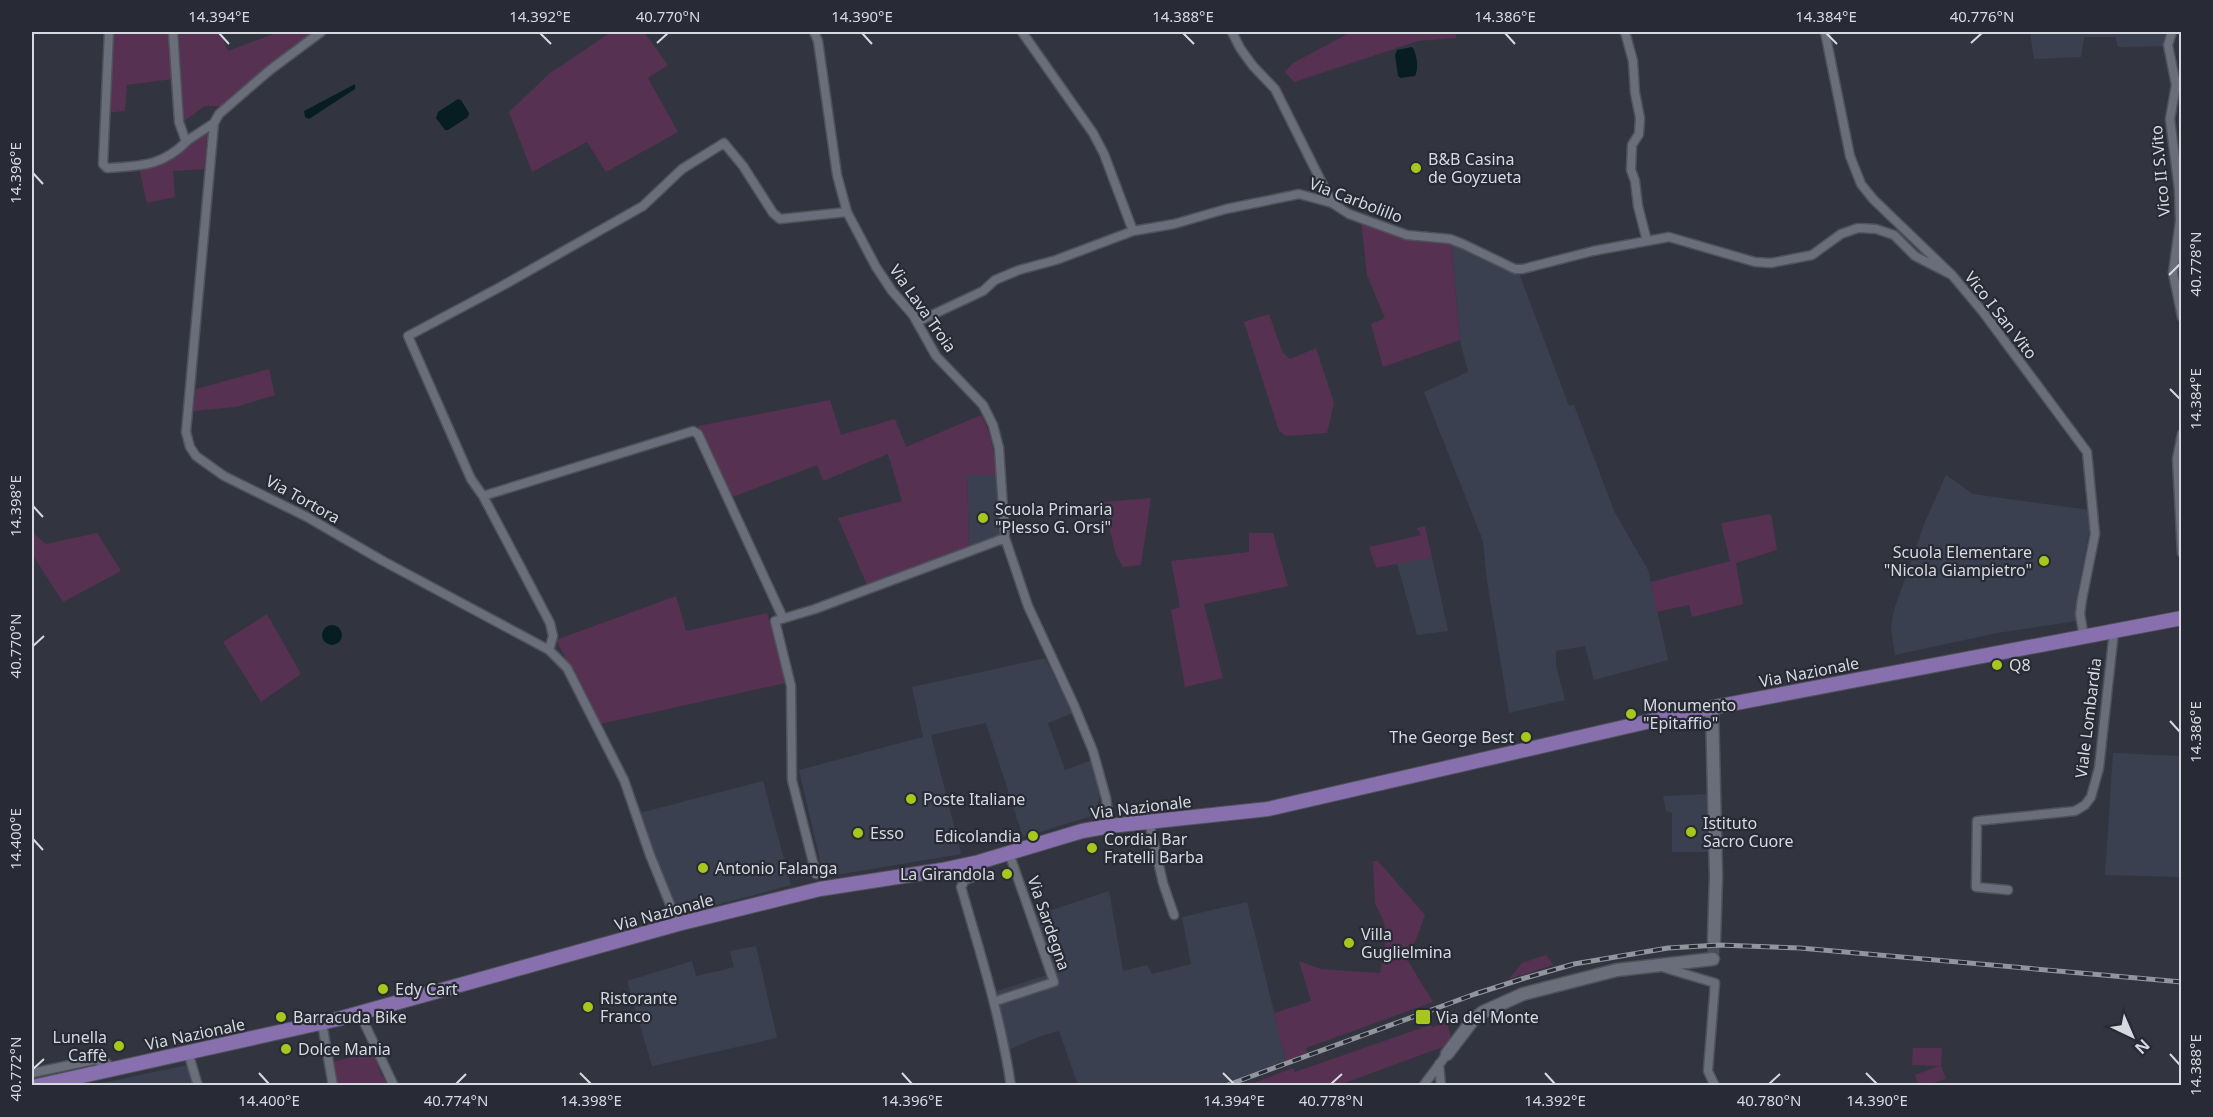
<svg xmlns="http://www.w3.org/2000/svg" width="2213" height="1117" viewBox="0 0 2213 1117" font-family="'Noto Sans',sans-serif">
<rect width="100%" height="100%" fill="#323540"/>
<!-- built -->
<path fill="#3b4050" d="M 2030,32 L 2169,32 L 2165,46 L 2118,47 L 2116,37 L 2084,37 L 2081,57 L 2034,59 Z
M 1451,241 L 1519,273 L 1569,406 L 1574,405 L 1614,511 L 1648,570 L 1668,660 L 1594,680 L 1585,646 L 1556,651 L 1556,666 L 1565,700 L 1509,713 L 1487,581 L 1483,541 L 1424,392 L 1468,372 L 1460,340 Z
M 967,475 L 996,475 L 998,501 L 999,535 L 969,546 Z
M 1946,475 L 1973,494 L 2089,510 L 2090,528 L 2077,595 L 2076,621 L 1997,633 L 1895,655 L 1891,628 L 1894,610 L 1925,522 Z
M 1432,557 L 1448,631 L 1417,635 L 1397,563 Z
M 1045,658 L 1073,713 L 1048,723 L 1065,770 L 1092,760 L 1100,795 L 1097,808 L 1089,817 L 1023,837 L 986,723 L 931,735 L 961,854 L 824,877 L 799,770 L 923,737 L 912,687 Z
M 2113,753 L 2181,756 L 2181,877 L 2105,875 Z
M 763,781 L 791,885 L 679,915 L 656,862 L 640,813 Z
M 1709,794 L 1709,852 L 1672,852 L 1672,813 L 1666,811 L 1663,796 Z
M 1109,891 L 1123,971 L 1147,965 L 1152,974 L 1191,964 L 1182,917 L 1247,902 L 1286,1061 L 1218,1085 L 1078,1085 L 1059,1031 L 1038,1037 L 1003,1052 L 988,994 L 1047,975 L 1031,917 Z
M 756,946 L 777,1038 L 652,1066 L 627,981 L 692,961 L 696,976 L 723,970 L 734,967 L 730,951 Z
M 188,1065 L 195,1086 L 87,1086 Z"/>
<!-- green -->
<path fill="#573151" d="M 112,32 L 170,32 L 173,79 L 127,85 L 125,111 L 106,113 Z
M 176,32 L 220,32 L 228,51 L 279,32 L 317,32 L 227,101 L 220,106 L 205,106 L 181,123 Z
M 611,32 L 644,32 L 668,65 L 648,78 L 678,132 L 606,172 L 587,142 L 532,172 L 509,112 L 549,74 Z
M 1351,32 L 1456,32 L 1456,38 L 1418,41 L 1294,82 L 1285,72 L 1293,63 Z
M 208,128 L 204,169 L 173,171 L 175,197 L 147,203 L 139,168 L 168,161 Z
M 1361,220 L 1403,237 L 1451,241 L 1460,340 L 1383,367 L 1371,324 L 1385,318 L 1367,275 Z
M 1269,314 L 1283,353 L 1290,359 L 1316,348 L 1334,403 L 1327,433 L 1286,436 L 1279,431 L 1244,322 Z
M 269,369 L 275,395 L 236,407 L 193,411 L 196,389 Z
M 830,400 L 841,435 L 895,419 L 906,447 L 981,415 C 992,434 994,453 996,475 L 967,475 L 969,546 L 867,585 L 838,518 L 902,501 L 888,454 L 823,481 L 817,465 L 732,497 L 698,426 Z
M 1151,498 L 1141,565 L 1123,567 L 1116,555 L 1103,502 Z
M 1771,514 L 1777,550 L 1736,563 L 1743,604 L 1692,617 L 1689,605 L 1656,612 L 1651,582 L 1730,561 L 1721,523 Z
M 1425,526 L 1432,557 L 1376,568 L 1369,547 L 1421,535 L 1417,528 Z
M 32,532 L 46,544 L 97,533 L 121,571 L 63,602 L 32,554 Z
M 1249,533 L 1273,533 L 1288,586 L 1204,604 L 1223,678 L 1185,687 L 1171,610 L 1180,607 L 1171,561 L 1249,552 Z
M 676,596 L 686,631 L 767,613 L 786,683 L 600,724 L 556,640 Z
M 267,614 L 301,674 L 261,702 L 223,642 Z
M 1373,861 L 1378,861 L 1425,915 L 1408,961 L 1433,1002 L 1306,1048 L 1307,1053 L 1286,1061 L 1274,1013 L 1311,1001 L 1299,961 L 1321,969 L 1380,973 L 1386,940 L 1384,922 L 1375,903 Z
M 1546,955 L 1553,965 L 1509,979 L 1522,963 Z
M 1447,1022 L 1452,1041 L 1448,1045 L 1339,1085 L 1246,1086 L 1293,1068 L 1295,1072 L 1430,1025 L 1433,1027 Z
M 1913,1048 L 1942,1048 L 1941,1066 L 1946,1079 L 1927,1085 L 1918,1085 L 1915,1075 L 1939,1066 L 1912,1065 Z
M 374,1051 L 381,1074 L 388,1085 L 335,1085 L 333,1062 Z"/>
<!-- water -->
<path fill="#061e22" d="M 1412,47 C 1417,53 1419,69 1415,76 L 1401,78 L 1398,76 L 1395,55 L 1397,50 Z
M 355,84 L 355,89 L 309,119 L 305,117 L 304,111 Z
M 458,99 L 461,100 L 469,113 L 468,117 L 448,130 L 445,130 L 436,118 L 438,112 Z
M322 635a10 10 0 1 1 20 0a10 10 0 1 1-20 0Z"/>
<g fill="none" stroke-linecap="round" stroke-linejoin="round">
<!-- secondary-tunnel -->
<path stroke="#4b4e58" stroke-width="12" stroke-dasharray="12 6" stroke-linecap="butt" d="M 1713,959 L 1714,940"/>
<defs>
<path id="street" d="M 109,32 L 103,164 L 107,168 C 142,166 163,166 188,140
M 173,32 L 179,122 L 185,139 L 188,140 L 214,123
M 321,32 L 270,70 L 219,114 L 214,123 L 186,432 L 190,447 L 196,456 L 224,476 L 307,517 L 383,561 L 549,650 L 567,668 L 624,780 L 650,855 L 678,924
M 814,32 L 818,41 L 837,175 L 847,212 L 876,267 L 892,291 L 913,315 L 936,356 L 983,405 L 993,425 L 999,448 L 1005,538 L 1028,606 L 1074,705 L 1093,751 L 1106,798 L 1110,826
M 1022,32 L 1093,133 L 1104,154 L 1133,231
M 1232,32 L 1240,48 L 1253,66 L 1275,89 L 1332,203
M 1625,32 L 1633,61 L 1635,93 L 1640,118 L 1639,134 L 1632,145 L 1631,170 L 1635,181 L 1638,206 L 1647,241
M 1825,32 L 1850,156 L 1861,184 L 1873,199 L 1952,275 L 1983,312 L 2087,452 L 2095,534 L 2082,599 L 2080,614 L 2084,637
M 2172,32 L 2168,45 L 2176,85 L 2170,119 L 2179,190 L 2180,221 L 2173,273 L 2182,317
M 917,322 L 983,291 L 995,280 L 1019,270 L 1056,260 L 1133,231 L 1174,224 L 1226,209 L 1299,194 L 1332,203 L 1349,214 L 1407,235 L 1450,239 L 1463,244 L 1515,269 L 1523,269 L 1593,251 L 1669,237 L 1755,262 L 1771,263 L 1812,255 L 1841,234 L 1858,228 L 1876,229 L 1894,235 L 1915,256 L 1952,275
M 2182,434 L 2177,459 L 2182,553
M 483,496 L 693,431 L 698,434 L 783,618
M 549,650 L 553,636 L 550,623 L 483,496 L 471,479 L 408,336 L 502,286 L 643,206 L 682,169 L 724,143 L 743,166 L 773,213 L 780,219 L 847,212
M 1149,822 L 1163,883 L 1174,915
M 979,862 L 981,874 L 965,880 L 961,887 C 980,952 1001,1018 1011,1086
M 816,874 L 792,780 L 791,686 L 775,621 L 815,609 L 1005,538
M 2008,890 L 1976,887 L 1977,821 L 2075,811 L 2085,805 L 2091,797 L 2099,768 L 2114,631
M 1663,965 L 1665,968 L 1715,983 L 1708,1071 L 1715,1086
M 999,1000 L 1054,982 L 1009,853
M 360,1014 L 394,1086
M 322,1023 L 333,1086
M 188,1052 L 198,1086
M 1439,1064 L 1441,1086
M 32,1073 L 94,1060 L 105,1062 L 113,1069
M 1423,1086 L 1447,1054"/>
<path id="secondary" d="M 1712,708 L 1716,876 L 1714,940
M 1447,1054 L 1473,1020 L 1483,1012 L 1523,994 L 1617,970 L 1713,959"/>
<path id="primary" d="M 37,1086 L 338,1019 L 678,924 L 820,889 L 942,870 L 979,862 L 1082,831 L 1110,826 L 1268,809 L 1694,711 L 2182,618"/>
</defs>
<!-- street casing -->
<use href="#street" stroke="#4f525a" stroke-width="11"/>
<!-- secondary casing -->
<use href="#secondary" stroke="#4f525a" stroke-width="15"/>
<!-- primary casing -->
<use href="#primary" stroke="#4f525a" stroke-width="16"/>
<!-- street -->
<use href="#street" stroke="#6a6e7a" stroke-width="8"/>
<!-- secondary -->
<use href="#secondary" stroke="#6a6e7a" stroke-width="12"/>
<!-- primary -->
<use href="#primary" stroke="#8770ad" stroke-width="14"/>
<defs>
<path id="rail" d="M 1225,1086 L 1475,994 L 1525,978 L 1574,964 L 1668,948 L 1719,945 L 1800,948 L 2182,982"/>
</defs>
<!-- rail casing -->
<use href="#rail" stroke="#92959d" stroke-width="5"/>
<!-- rail -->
<use href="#rail" stroke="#282b35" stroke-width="3" stroke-dasharray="9" stroke-linecap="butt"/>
</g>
<!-- ticks -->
<path fill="none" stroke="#d7d9e0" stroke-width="2" d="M 219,33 L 229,44M 540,33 L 551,44M 862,33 L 872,44M 1183,33 L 1194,44M 1505,33 L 1515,44M 1826,33 L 1837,44M 657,43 L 668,33M 1971,43 L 1982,33M 33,173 L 43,184M 2169,275 L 2180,264M 2170,389 L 2180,399M 33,506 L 43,517M 33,646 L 44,636M 2170,721 L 2180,732M 33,839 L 43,850M 2170,1054 L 2180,1065M 33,1069 L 44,1059M 259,1073 L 269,1084M 580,1073 L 591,1084M 902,1073 L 912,1084M 1223,1073 L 1234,1084M 1545,1073 L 1555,1084M 1866,1073 L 1877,1084M 456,1084 L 466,1074M 1331,1084 L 1342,1074M 1769,1084 L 1780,1074"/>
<!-- markers -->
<g fill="#a8c71c" stroke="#282b35" stroke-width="2">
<circle cx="1416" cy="168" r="6"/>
<circle cx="983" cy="518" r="6"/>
<circle cx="2044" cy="561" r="6"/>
<circle cx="1997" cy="665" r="6"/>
<circle cx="1631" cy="714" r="6"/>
<circle cx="1526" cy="737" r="6"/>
<circle cx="911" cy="799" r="6"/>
<circle cx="1691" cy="832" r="6"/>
<circle cx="858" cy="833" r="6"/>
<circle cx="1033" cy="836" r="6"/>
<circle cx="1092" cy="848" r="6"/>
<circle cx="703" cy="868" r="6"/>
<circle cx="1007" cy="874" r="6"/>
<circle cx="1349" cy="943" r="6"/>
<circle cx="383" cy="989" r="6"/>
<circle cx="588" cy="1007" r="6"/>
<circle cx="281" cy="1017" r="6"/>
<rect x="1415" y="1009" width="16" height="16" rx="3"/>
<circle cx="119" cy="1046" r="6"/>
<circle cx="286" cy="1049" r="6"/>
</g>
<g text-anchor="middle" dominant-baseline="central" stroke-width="4.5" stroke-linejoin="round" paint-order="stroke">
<!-- poi labels -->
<g font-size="16" fill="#d7d9e0" stroke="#282b35" text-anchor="start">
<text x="1428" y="159">B&amp;B Casina<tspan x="1428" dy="18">de Goyzueta</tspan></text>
<text x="995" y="509">Scuola Primaria<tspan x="995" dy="18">"Plesso G. Orsi"</tspan></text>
<text x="2032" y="552" text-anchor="end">Scuola Elementare<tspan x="2032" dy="18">"Nicola Giampietro"</tspan></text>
<text x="2009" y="665">Q8</text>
<text x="1643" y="705">Monumento<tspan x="1643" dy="18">"Epitaffio"</tspan></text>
<text x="1514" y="737" text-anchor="end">The George Best</text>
<text x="923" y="799">Poste Italiane</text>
<text x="1703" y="823">Istituto<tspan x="1703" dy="18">Sacro Cuore</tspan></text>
<text x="870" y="833">Esso</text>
<text x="1021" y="836" text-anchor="end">Edicolandia</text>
<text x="1104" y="839">Cordial Bar<tspan x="1104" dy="18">Fratelli Barba</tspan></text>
<text x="715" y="868">Antonio Falanga</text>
<text x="995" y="874" text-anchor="end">La Girandola</text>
<text x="1361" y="934">Villa<tspan x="1361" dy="18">Guglielmina</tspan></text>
<text x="395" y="989">Edy Cart</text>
<text x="600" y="998">Ristorante<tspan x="600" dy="18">Franco</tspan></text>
<text x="293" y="1017">Barracuda Bike</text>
<text x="1436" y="1017">Via del Monte</text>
<text x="107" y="1037" text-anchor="end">Lunella<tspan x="107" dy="18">Caffè</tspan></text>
<text x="298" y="1049">Dolce Mania</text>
</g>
<!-- street labels -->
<g font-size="16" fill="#d7d9e0" stroke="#282b35">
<text transform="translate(2160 171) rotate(-95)">Vico II S.Vito</text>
<text transform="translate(1356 200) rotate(21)">Via Carbolillo</text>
<text transform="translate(923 308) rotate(55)">Via Lava Troia</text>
<text transform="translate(2001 315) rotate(52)">Vico I San Vito</text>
<text transform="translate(303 499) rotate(29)">Via Tortora</text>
<text transform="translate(1809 672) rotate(-11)">Via Nazionale</text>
<text transform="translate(2088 718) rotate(-83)">Viale Lombardia</text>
<text transform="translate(1141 807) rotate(-7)">Via Nazionale</text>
<text transform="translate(664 912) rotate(-15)">Via Nazionale</text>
<text transform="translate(1049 923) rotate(71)">Via Sardegna</text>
<text transform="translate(195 1034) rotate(-12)">Via Nazionale</text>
</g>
</g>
<!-- border -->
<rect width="2213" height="1117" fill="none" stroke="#282b35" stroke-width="66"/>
<!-- north arrow -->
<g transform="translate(2132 1036) rotate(136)" stroke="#282b35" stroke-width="4.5" paint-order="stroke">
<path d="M0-4.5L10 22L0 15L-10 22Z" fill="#d7d9e0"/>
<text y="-9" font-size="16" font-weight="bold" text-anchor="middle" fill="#d7d9e0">N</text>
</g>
<rect x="33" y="33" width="2147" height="1051" fill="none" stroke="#d7d9e0" stroke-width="2"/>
<g font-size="15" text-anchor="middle" fill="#d7d9e0">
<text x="219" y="22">14.394°E</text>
<text x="540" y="22">14.392°E</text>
<text x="668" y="22">40.770°N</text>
<text x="862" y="22">14.390°E</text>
<text x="1183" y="22">14.388°E</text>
<text x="1505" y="22">14.386°E</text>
<text x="1826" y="22">14.384°E</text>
<text x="1982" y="22">40.776°N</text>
<text transform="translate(16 173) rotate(-90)" y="5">14.396°E</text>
<text transform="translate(2196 264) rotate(-90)" y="5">40.778°N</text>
<text transform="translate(2196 399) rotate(-90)" y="5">14.384°E</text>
<text transform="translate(16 506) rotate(-90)" y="5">14.398°E</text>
<text transform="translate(16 646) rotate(-90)" y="5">40.770°N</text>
<text transform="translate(2196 732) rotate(-90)" y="5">14.386°E</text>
<text transform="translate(16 839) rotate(-90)" y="5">14.400°E</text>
<text transform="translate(2196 1065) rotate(-90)" y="5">14.388°E</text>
<text transform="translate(16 1069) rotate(-90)" y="5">40.772°N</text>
<text x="269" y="1106">14.400°E</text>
<text x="456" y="1106">40.774°N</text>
<text x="591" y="1106">14.398°E</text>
<text x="912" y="1106">14.396°E</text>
<text x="1234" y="1106">14.394°E</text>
<text x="1331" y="1106">40.778°N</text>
<text x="1555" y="1106">14.392°E</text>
<text x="1769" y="1106">40.780°N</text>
<text x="1877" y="1106">14.390°E</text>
</g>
</svg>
